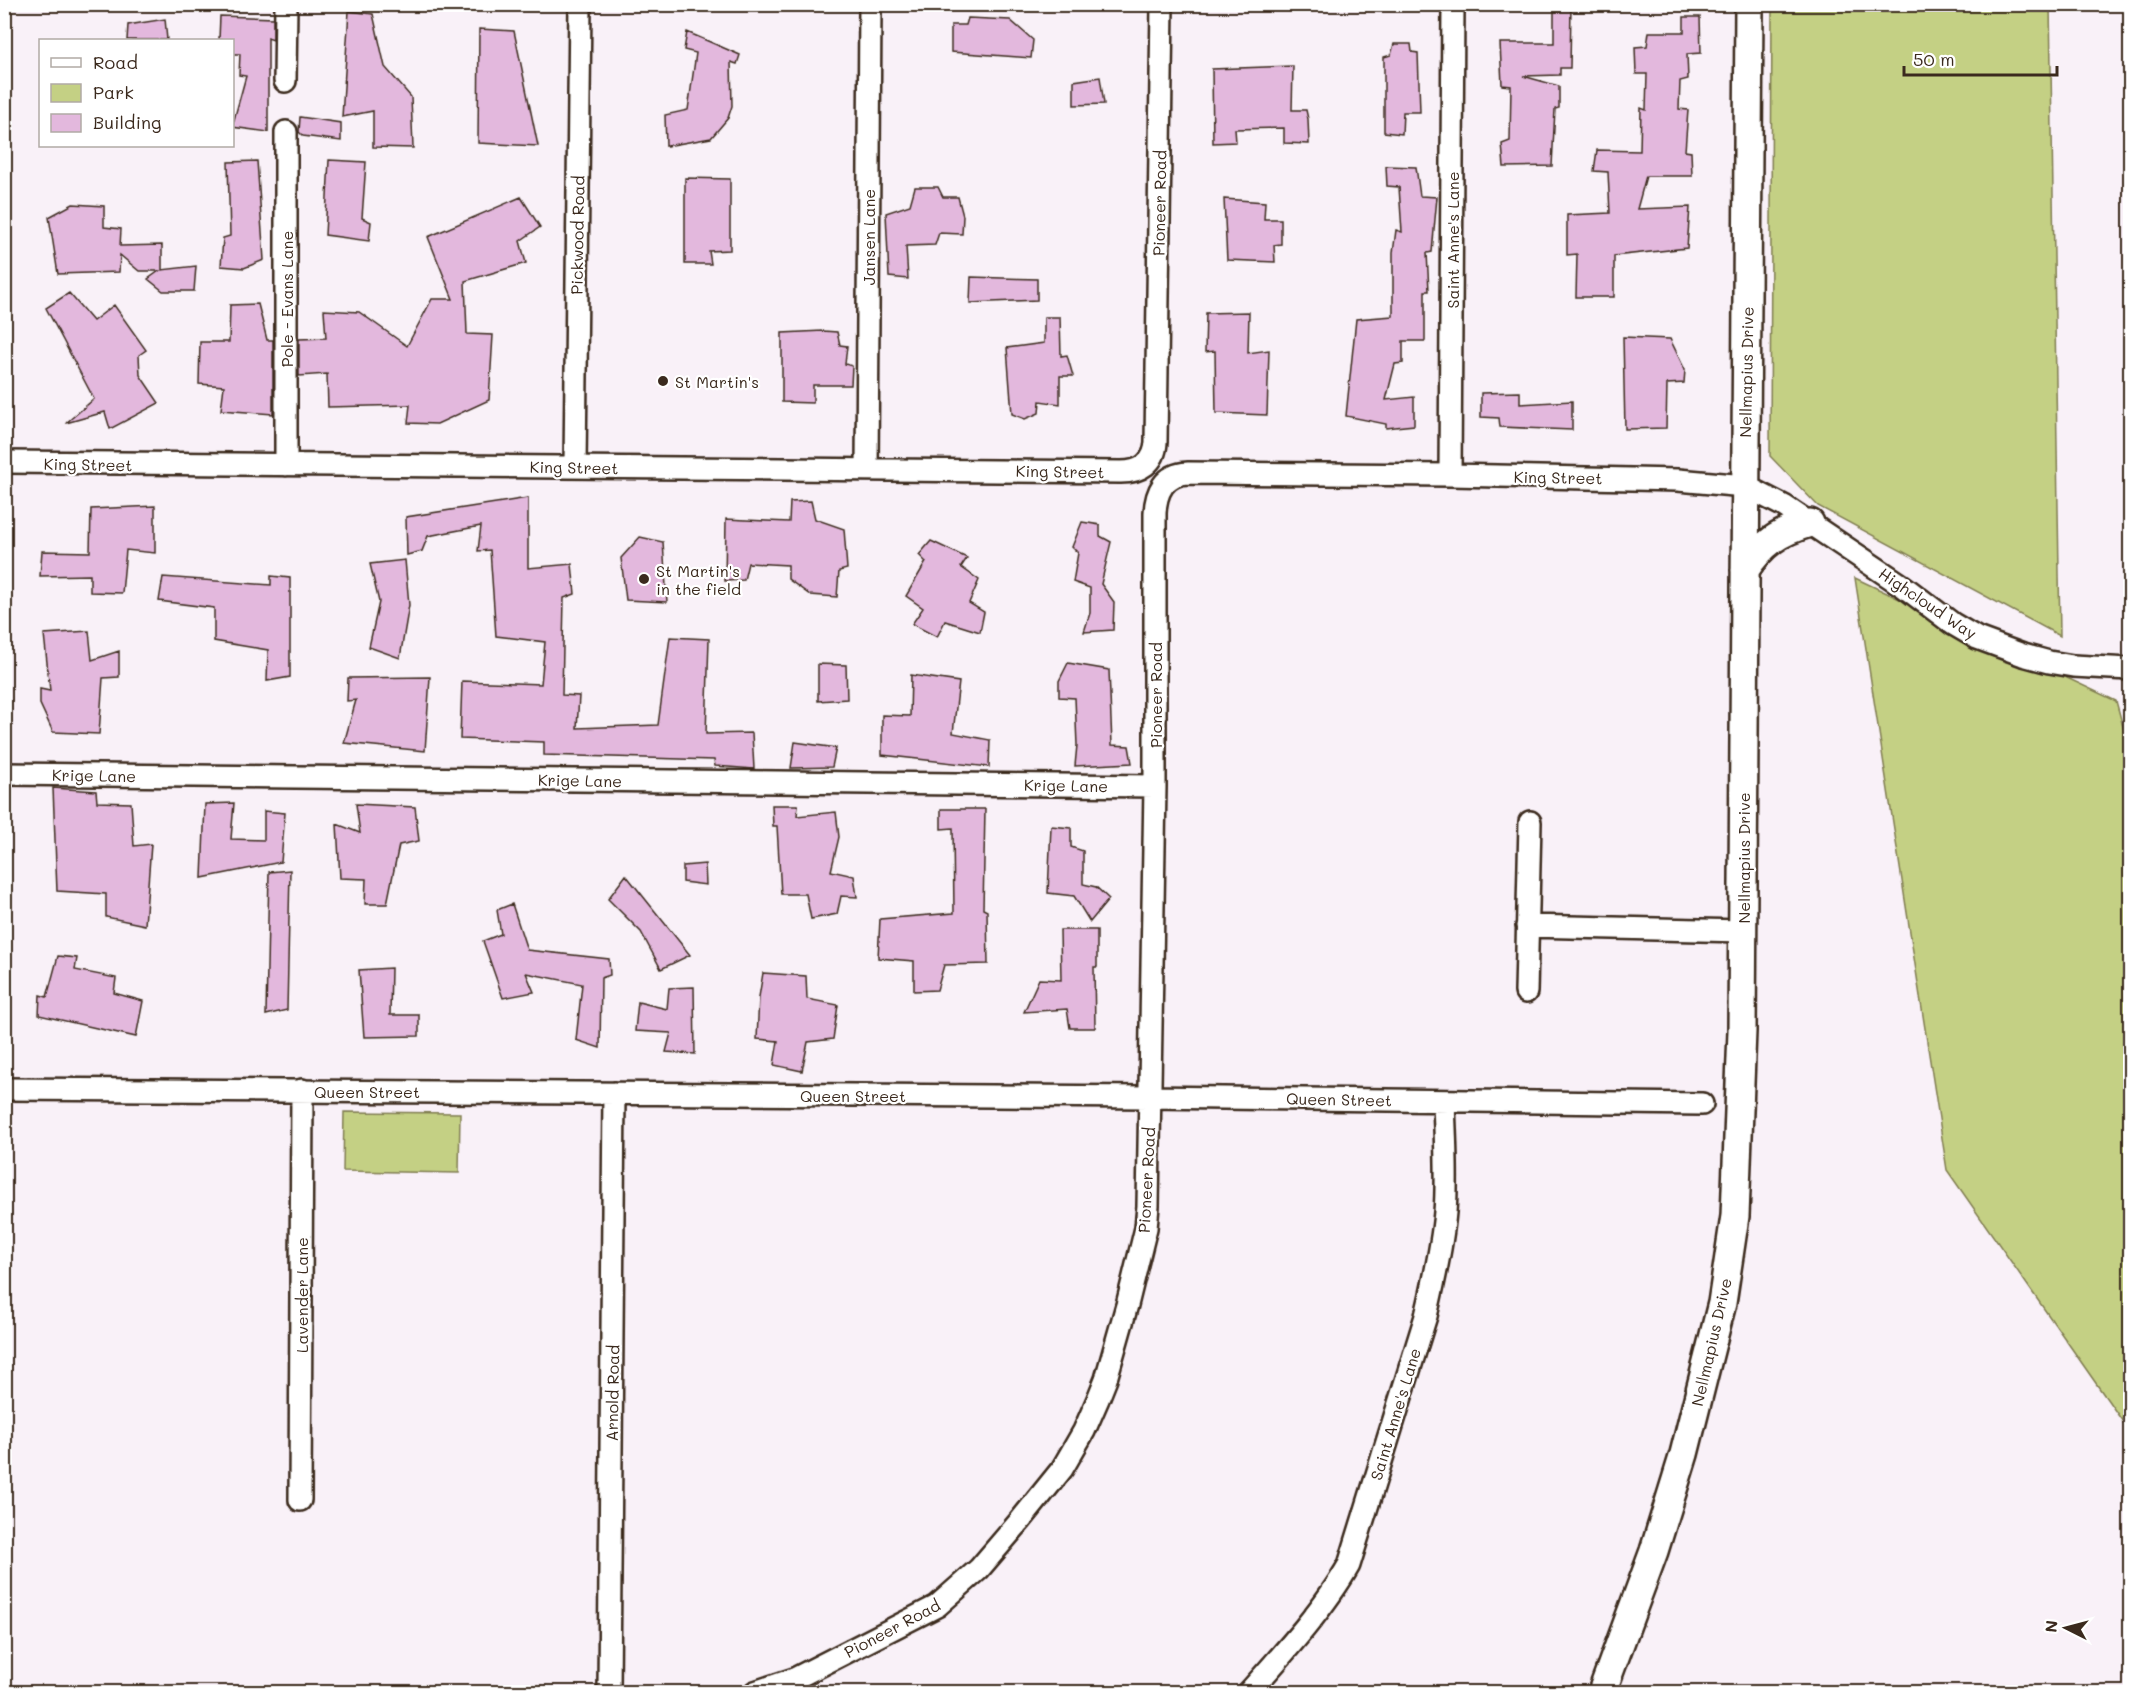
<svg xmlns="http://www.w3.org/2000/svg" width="2135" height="1697" viewBox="0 0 2135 1697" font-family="Mali,sans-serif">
<rect width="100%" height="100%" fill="#f9f1f8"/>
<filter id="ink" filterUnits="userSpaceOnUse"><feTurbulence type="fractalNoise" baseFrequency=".0167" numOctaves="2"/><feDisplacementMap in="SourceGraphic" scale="12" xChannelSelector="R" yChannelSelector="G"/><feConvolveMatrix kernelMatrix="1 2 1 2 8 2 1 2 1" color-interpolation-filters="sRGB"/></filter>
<g filter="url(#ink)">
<!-- green -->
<path fill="#c4d084" stroke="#807d51" stroke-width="1.5" d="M 1772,5 L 2050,5 L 2060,636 L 1818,506 L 1770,456 Z
M 1855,578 L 2116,701 L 2130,752 L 2130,1432 L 1947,1170 Z
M 344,1112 L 460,1113 L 459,1173 L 343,1171 Z"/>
<!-- building -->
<path fill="#e3b8dd" stroke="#3b2a1e" stroke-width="1.5" d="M 1554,4 L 1571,4 L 1570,68 L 1560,68 L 1560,75 L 1523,76 L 1559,86 L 1559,108 L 1555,109 L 1552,166 L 1504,167 L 1502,144 L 1510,141 L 1511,86 L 1502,85 L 1500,43 L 1554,43 Z
M 349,11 L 373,14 L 385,67 L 411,97 L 413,148 L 373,147 L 373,111 L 342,117 Z
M 220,16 L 273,18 L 273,40 L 268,38 L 268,132 L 232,127 L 246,76 L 239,75 L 240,54 L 232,54 L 232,40 L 219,40 Z
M 1684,17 L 1700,17 L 1701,53 L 1687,54 L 1688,79 L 1680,81 L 1679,109 L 1688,110 L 1685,151 L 1691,152 L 1692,176 L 1646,176 L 1637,209 L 1690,207 L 1687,248 L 1614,256 L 1614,297 L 1576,297 L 1577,254 L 1567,255 L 1567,215 L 1610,213 L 1608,172 L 1594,171 L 1597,150 L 1640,151 L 1641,108 L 1646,110 L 1647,74 L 1636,74 L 1635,47 L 1647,46 L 1649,32 L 1684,32 Z
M 968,18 L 1010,20 L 1033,40 L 1031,58 L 951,52 L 951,25 L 966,25 Z
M 165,19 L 167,40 L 127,40 L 128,25 Z
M 479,29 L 514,31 L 538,146 L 478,143 Z
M 687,32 L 740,55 L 737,64 L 731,62 L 732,106 L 728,118 L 711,138 L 666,146 L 665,115 L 688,110 L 696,53 L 684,50 Z
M 1394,44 L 1411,44 L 1412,52 L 1418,53 L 1420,112 L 1403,112 L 1402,134 L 1384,132 L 1384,57 L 1391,55 Z
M 1293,66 L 1292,110 L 1306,110 L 1308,119 L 1309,144 L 1284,143 L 1284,128 L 1235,129 L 1236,142 L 1213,143 L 1212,69 Z
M 1100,77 L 1104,104 L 1074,105 L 1074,81 Z
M 300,117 L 341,123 L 341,141 L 303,136 L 299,132 Z
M 329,160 L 366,162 L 362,218 L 371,222 L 369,241 L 325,235 Z
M 257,161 L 264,260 L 244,268 L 221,266 L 223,238 L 230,236 L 228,162 Z
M 1386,166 L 1416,167 L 1420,196 L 1437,197 L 1432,252 L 1427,253 L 1429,291 L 1425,291 L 1425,341 L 1403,341 L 1403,363 L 1395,364 L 1386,400 L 1414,397 L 1414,425 L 1386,428 L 1386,424 L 1346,416 L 1356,319 L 1393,316 L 1393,253 L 1396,230 L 1402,232 L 1399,187 L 1387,186 Z
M 685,178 L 730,179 L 730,250 L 709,251 L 711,264 L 685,264 Z
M 915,187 L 938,187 L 943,197 L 958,197 L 963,216 L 962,234 L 939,233 L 935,245 L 906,246 L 908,279 L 889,277 L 886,213 L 910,205 Z
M 521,197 L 540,227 L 520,241 L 526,263 L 465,281 L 467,334 L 493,335 L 489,400 L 437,424 L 408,423 L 410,405 L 328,407 L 327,374 L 299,376 L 299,339 L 326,338 L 324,310 L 359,312 L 407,346 L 432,299 L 453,299 L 428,237 Z
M 1224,199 L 1265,202 L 1264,219 L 1281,219 L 1281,244 L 1274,245 L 1275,262 L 1227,260 Z
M 73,204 L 104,206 L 104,227 L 121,229 L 120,246 L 162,245 L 162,270 L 196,266 L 194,291 L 163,291 L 148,279 L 159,271 L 139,271 L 120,255 L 119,272 L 58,274 L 49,217 Z
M 971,277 L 1037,279 L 1037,300 L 970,303 Z
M 69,293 L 93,321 L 114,305 L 146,350 L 139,355 L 140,375 L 159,403 L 110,429 L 105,412 L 66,423 L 94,399 L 46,308 Z
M 258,304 L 267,340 L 273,340 L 273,414 L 221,410 L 224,386 L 199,384 L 200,342 L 229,342 L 230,305 Z
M 1249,312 L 1248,353 L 1269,350 L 1267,415 L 1216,413 L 1215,351 L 1205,352 L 1206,313 Z
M 1044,317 L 1060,317 L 1061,356 L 1067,355 L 1073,376 L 1060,376 L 1060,404 L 1040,401 L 1039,413 L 1025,419 L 1012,414 L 1007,348 L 1044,343 Z
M 823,331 L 837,332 L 840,345 L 847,346 L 845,364 L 852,366 L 851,385 L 813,385 L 813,403 L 782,402 L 782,333 Z
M 1623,337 L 1670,339 L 1685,370 L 1684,383 L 1667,384 L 1666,428 L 1625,429 Z
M 1520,392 L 1520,404 L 1572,401 L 1572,430 L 1500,427 L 1499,418 L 1481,417 L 1481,393 Z
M 528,498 L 528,568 L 572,564 L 575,594 L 564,598 L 562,695 L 579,696 L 577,728 L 658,725 L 670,637 L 709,639 L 706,734 L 752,733 L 754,769 L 715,766 L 714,760 L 544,755 L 544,742 L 460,739 L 462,681 L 541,684 L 545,642 L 496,636 L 490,550 L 478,551 L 481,526 L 428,536 L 422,551 L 407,555 L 406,517 Z
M 811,501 L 815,519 L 844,529 L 847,569 L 839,571 L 837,597 L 810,595 L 788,579 L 788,565 L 748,563 L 744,580 L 725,581 L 726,519 L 789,522 L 790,502 Z
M 155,506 L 155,553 L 126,550 L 122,593 L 90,592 L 90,575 L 40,576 L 42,551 L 90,552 L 91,509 Z
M 1082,522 L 1100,525 L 1100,536 L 1111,542 L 1101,584 L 1114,602 L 1113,630 L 1084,632 L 1090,613 L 1090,588 L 1073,582 L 1078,553 L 1072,547 Z
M 640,537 L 663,542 L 667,602 L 626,600 L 621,558 Z
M 931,541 L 967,558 L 961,567 L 979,580 L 969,603 L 984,612 L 980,632 L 945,621 L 937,637 L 912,624 L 923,608 L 906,596 L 926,562 L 919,555 Z
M 405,560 L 409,605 L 400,658 L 369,647 L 379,602 L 370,564 Z
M 271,576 L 290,578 L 290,677 L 267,681 L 268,650 L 214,641 L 214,608 L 159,601 L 163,577 L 271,585 Z
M 89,631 L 92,660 L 119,651 L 119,677 L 103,678 L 99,734 L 53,732 L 40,704 L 40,689 L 50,691 L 44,634 Z
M 1068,663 L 1109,670 L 1112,745 L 1129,746 L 1132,763 L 1075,766 L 1077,745 L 1075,698 L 1059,697 L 1059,681 Z
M 818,664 L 846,665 L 847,699 L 818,701 Z
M 911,675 L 959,682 L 953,733 L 990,740 L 989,767 L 882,755 L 882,715 L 910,716 Z
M 430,677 L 425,751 L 344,743 L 356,700 L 347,701 L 348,678 Z
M 795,742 L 836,748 L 832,767 L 791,768 Z
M 53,788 L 96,791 L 97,802 L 131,803 L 134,846 L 151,844 L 145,925 L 106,917 L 106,894 L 57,891 Z
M 234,803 L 231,839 L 264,840 L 264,811 L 285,813 L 281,862 L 202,878 L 205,804 Z
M 356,804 L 415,807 L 419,841 L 399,845 L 387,904 L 365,904 L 366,879 L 340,878 L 337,824 L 360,833 Z
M 772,805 L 798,805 L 797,816 L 836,812 L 839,837 L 831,871 L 854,876 L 857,897 L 841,896 L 837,914 L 811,919 L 806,894 L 781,894 L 777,826 L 773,826 Z
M 941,809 L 985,809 L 983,909 L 987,911 L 988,964 L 944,965 L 937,990 L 914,991 L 914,961 L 878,958 L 880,919 L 954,913 L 953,828 L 941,829 Z
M 1051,826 L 1071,828 L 1071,847 L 1083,851 L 1083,884 L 1096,887 L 1109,899 L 1090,922 L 1074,896 L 1048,893 Z
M 705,864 L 706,885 L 683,882 L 683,866 Z
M 290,870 L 287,1010 L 266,1015 L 269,872 Z
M 626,875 L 690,955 L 661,969 L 641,932 L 608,899 Z
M 512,904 L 527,950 L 609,959 L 610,975 L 601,978 L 600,1048 L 576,1040 L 582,984 L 526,973 L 534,992 L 503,998 L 483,941 L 501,934 L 497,910 Z
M 1060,930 L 1097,930 L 1097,967 L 1094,967 L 1095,1028 L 1070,1028 L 1067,1009 L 1024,1012 L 1039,979 L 1061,980 Z
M 58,956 L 77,958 L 75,970 L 116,978 L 114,993 L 143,1001 L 136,1037 L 39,1015 L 40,995 L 47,997 Z
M 391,968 L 390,1015 L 419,1015 L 419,1036 L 364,1037 L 359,970 Z
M 763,973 L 806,976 L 807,999 L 838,1005 L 833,1039 L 808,1042 L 802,1071 L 774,1065 L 778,1041 L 757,1039 L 759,997 Z
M 694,987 L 695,1054 L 666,1052 L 671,1033 L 635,1031 L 638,1002 L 667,1009 L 669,988 Z"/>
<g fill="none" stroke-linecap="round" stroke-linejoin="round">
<defs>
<path id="minor" d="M 285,81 L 286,4
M 4,462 L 1121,472 C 1140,472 1155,463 1156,442 L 1162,4
M 286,465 L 286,132
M 575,466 L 580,4
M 867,470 L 870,4
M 1450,475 L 1453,4
M 4,774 L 1155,786
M 1527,926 L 1743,931
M 1526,992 L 1530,822
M 4,1089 L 1149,1097 L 1702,1104
M 300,1500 L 302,1090
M 609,1692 L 614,1093
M 755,1692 L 794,1679 L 937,1606 L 979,1569 L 1020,1521 L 1062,1469 L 1084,1431 L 1098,1399 L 1106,1379 L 1127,1305 L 1146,1228 L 1148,1206 L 1155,786 L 1155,513 C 1156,492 1164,474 1188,473 L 1450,475 L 1678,480 L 1745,486 L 1784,506 L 1903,586 L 1953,624 L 1977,638 L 2023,655 L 2049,662 L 2073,666 L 2130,669
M 1249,1692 C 1282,1655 1324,1609 1349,1565 L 1426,1316 C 1434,1282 1442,1247 1445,1212 C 1448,1175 1445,1138 1444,1101"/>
<path id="major" d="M 1745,570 C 1763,543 1779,532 1810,523
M 1602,1692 L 1654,1551 L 1684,1454 L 1722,1303 L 1735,1216 L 1742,1031 L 1749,4"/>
</defs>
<!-- minor casing -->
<use href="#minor" stroke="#3b2a1e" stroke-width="26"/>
<!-- major casing -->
<use href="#major" stroke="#3b2a1e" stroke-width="32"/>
<!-- minor -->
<use href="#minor" stroke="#fff" stroke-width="21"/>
<!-- major -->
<use href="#major" stroke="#fff" stroke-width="27"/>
</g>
</g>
<!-- markers -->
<g fill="#3b2a1e" stroke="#fff" stroke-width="2">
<circle cx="663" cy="381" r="6"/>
<circle cx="644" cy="579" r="6"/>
</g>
<g text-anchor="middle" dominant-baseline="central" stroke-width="4.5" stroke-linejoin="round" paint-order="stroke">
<!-- street labels -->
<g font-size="16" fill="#3b2a1e" stroke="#fff">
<text transform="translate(1159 203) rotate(-89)">Pioneer Road</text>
<text transform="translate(577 235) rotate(-89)">Pickwood Road</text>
<text transform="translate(868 237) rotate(-90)">Jansen Lane</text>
<text transform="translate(1452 240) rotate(-90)">Saint Anne's Lane</text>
<text transform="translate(286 299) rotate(-90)">Pole - Evans Lane</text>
<text transform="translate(1746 372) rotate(-89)">Nellmapius Drive</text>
<text transform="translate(88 464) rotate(1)">King Street</text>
<text transform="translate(574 467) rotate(1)">King Street</text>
<text transform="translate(1060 471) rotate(1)">King Street</text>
<text transform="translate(1558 477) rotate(1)">King Street</text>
<text transform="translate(1928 603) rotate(34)">Highcloud Way</text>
<text transform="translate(1155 695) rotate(-90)">Pioneer Road</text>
<text transform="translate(94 775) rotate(1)">Krige Lane</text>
<text transform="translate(580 780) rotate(1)">Krige Lane</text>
<text transform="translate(1066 785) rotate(1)">Krige Lane</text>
<text transform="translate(1743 858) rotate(-90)">Nellmapius Drive</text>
<text x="367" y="1091">Queen Street</text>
<text x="853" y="1095">Queen Street</text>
<text transform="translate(1339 1099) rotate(1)">Queen Street</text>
<text transform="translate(1146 1180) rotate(-87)">Pioneer Road</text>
<text transform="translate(301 1295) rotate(-90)">Lavender Lane</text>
<text transform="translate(1711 1342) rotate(-77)">Nellmapius Drive</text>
<text transform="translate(612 1393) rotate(-89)">Arnold Road</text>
<text transform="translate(1395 1414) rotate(-73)">Saint Anne's Lane</text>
<text transform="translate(892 1628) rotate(-28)">Pioneer Road</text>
</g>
<!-- poi labels -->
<g font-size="16" fill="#3b2a1e" stroke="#fff" text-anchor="start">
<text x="675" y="381">St Martin's</text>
<text x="656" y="570">St Martin's<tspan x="656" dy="18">in the field</tspan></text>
</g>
</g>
<!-- margin -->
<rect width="2135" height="1697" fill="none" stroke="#fff" stroke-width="24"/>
<rect x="12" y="12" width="2111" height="1673" fill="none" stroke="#3b2a1e" stroke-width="2" filter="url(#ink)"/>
<!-- legend -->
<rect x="39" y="39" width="195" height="108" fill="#ffffff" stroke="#b1aaa5" stroke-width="1.5"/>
<rect x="51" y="58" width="30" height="9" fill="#ffffff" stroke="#b1aaa5" stroke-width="1.5"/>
<text x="93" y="69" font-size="18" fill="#3b2a1e">Road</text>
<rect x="51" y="84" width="30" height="18" fill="#c4d084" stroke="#b1aaa5" stroke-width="1.5"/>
<text x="93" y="99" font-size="18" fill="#3b2a1e">Park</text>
<rect x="51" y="114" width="30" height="18" fill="#e3b8dd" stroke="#b1aaa5" stroke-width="1.5"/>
<text x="93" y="129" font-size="18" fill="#3b2a1e">Building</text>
<!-- north arrow -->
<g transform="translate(2066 1628) rotate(276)" stroke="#ffffff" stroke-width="4.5" paint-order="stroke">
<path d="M0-4.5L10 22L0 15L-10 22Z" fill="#3b2a1e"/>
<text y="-9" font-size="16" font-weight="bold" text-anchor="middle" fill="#3b2a1e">N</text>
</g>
<!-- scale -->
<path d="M1904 66v9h153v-9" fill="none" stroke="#3b2a1e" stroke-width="3"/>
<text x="1913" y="66" font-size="18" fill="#3b2a1e" stroke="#ffffff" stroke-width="4.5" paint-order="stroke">50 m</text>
</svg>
